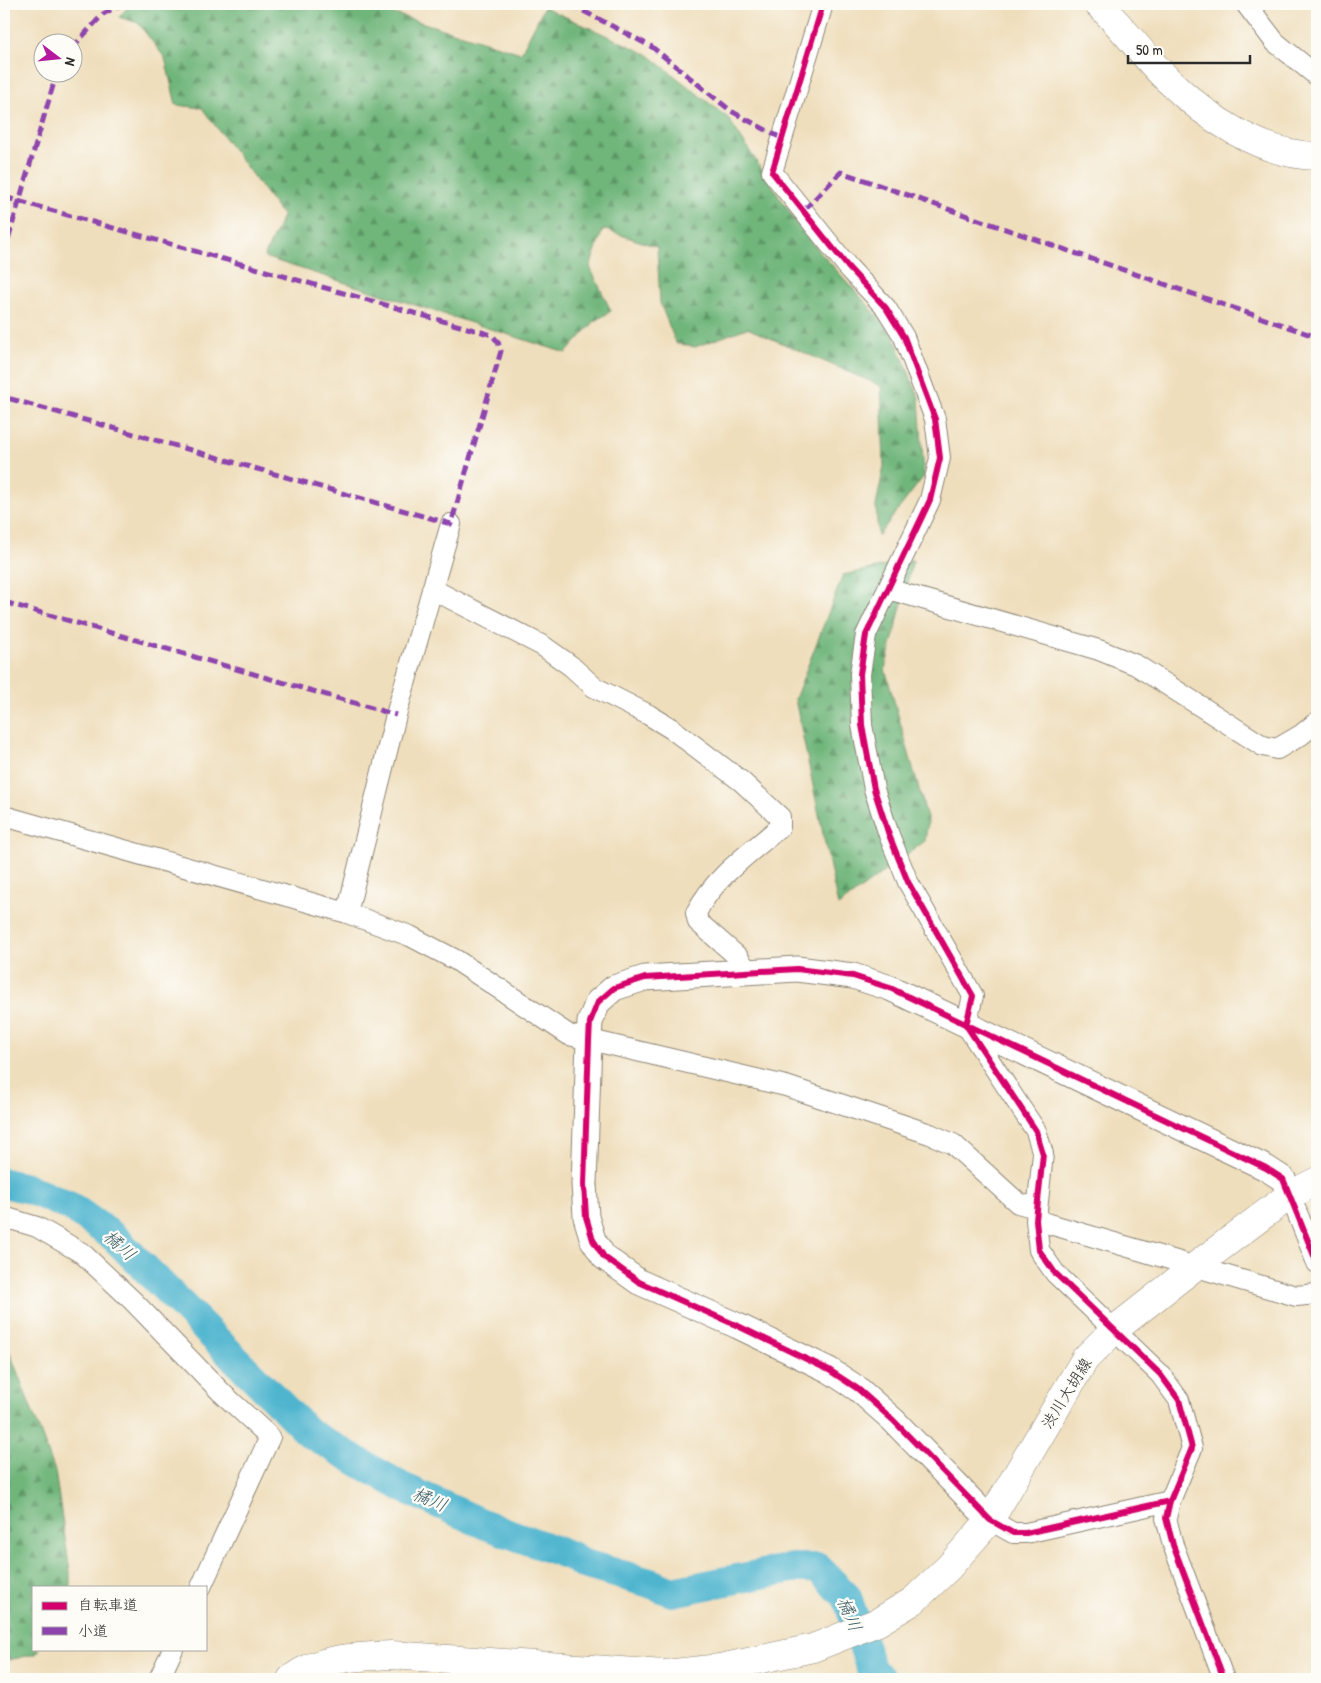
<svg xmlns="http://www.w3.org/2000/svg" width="1321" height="1683" viewBox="0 0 1321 1683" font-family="'Patrick Hand','Klee One',sans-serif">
<defs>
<pattern id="forest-firs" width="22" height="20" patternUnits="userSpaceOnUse" patternTransform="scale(1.25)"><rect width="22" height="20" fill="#6fb67a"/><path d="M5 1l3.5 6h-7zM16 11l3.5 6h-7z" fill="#5b9464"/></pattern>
</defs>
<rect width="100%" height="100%" fill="#fdfcf7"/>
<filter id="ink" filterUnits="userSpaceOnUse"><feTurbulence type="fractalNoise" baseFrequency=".02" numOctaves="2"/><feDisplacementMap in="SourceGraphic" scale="10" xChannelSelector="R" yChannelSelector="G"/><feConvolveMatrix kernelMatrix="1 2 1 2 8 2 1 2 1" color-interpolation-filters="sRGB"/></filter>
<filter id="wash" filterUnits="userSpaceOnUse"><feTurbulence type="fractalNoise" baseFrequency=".0096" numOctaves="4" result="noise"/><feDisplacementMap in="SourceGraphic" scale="20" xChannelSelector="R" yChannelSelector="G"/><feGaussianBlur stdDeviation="1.12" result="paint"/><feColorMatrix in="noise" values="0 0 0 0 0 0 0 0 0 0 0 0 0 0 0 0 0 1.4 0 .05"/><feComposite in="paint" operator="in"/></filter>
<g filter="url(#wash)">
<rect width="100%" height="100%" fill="#efdebc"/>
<!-- forest -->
<path fill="url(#forest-firs)" stroke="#4d7052" d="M 131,4 L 362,4 L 521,53 L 544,7 L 647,54 L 728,118 L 804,234 L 892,332 L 919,398 L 924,476 L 878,536 L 876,506 L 884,466 L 881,386 L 747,328 L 695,347 L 676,343 L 660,303 L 657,247 L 603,229 L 590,267 L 611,311 L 594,322 L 566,353 L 264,257 L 283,216 L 202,108 L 176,105 L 165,58 L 138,23 L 119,17 Z
M 913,560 L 885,669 L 928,821 L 925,841 L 838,906 L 795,699 L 843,575 Z
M 4,1337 L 55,1471 L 70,1572 L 70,1587 L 34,1587 L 34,1649 L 40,1649 L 36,1654 L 4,1661 Z"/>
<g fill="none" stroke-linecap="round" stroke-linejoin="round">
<!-- river -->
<path stroke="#50b5cf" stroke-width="30" d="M 4,1183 L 26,1188 L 71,1207 L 114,1237 L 309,1433 L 402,1487 L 486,1525 L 571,1556 L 580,1563 L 650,1583 L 672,1592 L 792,1568 L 818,1568 L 847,1597 L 872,1672 L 881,1679"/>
</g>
</g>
<g filter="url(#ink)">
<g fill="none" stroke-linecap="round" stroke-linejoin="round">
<defs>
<path id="minor" d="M 823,4 L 772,172 L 848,267 L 886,308 L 904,337 L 935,419 L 940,458 L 930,500 L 866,635 L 860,674 L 862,725 L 874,789 L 889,835 L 908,882 L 973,996 L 966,1025 L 1036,1131 L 1043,1154 L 1036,1220 L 1039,1250 L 1055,1273 L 1160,1374 L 1179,1400 L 1192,1448 L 1170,1501 L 1166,1518 L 1173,1545 L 1224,1679
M 1246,4 L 1275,42 L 1317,76
M 432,589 L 543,646 L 571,666 L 594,687 L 649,715 L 672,729 L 741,781 L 780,817 L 780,827 C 751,852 714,877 696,913 L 698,922 L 738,957 L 749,973
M 888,589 L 1099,650 L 1136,665 L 1263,746 L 1277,749 L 1301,735 L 1317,722
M 4,816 L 347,913 L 410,936 L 456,960 L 569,1035 L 786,1086 L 930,1134 L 953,1144 L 1018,1203 L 1036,1208
M 347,913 L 396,715 L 451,524
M 1290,1195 L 1317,1263
M 4,1217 L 37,1227 L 82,1253 L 133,1301 L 222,1393 L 270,1437 L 201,1587
M 1036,1220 L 1296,1296 L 1317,1294
M 990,1520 L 1013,1533 L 1026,1533 L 1170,1501
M 159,1679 L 173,1649"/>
<path id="tertiary" d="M 990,1520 L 893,1420 L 858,1389 L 829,1370 L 738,1326 L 639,1282 L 604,1257 L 593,1240 L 586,1217 L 584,1184 L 589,1041 L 590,1022 L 598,1002 L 614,988 L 645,978 L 797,969 L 853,976 L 890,988 L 1266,1168 L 1283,1179 L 1290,1195"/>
<path id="secondary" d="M 1098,4 C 1124,28 1143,56 1168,80 C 1207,118 1261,155 1317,156"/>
<path id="primary" d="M 291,1679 C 318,1657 358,1657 391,1655 L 665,1674 L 720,1668 L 813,1648 L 878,1622 L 913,1601 L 949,1567 L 990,1520 L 1085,1359 L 1114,1330 L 1193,1268 L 1290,1195 L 1317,1181"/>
</defs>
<!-- minor casing -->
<use href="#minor" stroke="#8d8474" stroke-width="22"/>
<!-- tertiary casing -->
<use href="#tertiary" stroke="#8d8474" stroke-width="27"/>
<!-- secondary casing -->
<use href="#secondary" stroke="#8d8474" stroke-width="29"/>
<!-- primary casing -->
<use href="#primary" stroke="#8d8474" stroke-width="29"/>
<!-- minor -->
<use href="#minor" stroke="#fff" stroke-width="20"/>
<!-- tertiary -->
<use href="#tertiary" stroke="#fff" stroke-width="25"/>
<!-- secondary -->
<use href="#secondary" stroke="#fff" stroke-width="28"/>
<!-- primary -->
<use href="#primary" stroke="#fff" stroke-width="28"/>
<!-- quiet -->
<path stroke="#8e44ad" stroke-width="5" stroke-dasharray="10 5" stroke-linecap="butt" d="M 570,4 L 652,47 L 731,111 L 781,138
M 72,48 L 103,14 L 122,4
M 4,197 L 492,335 L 498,342 L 501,351 L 451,524 L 4,397
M 804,210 L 841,172 L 1317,337
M 4,253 L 57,72
M 4,602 L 396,715
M 4,807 L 12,817"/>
<defs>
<path id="cycleway" d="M 823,4 L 772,172 L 848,267 L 886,308 L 904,337 L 935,419 L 940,458 L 930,500 L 866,635 L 860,674 L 862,725 L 874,789 L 889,835 L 908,882 L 973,996 L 966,1025 L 1036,1131 L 1043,1154 L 1036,1220 L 1039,1250 L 1055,1273 L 1160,1374 L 1179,1400 L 1192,1448 L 1170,1501 L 1166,1518 L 1173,1545 L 1224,1679
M 1170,1501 L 1026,1533 L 1013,1533 L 990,1520 L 893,1420 L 858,1389 L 829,1370 L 738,1326 L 639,1282 L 604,1257 L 593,1240 L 586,1217 L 584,1184 L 589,1041 L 590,1022 L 598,1002 L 614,988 L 645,978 L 797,969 L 853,976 L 890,988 L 1266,1168 L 1283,1179 L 1317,1263"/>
</defs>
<!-- cycleway casing -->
<use href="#cycleway" stroke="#fdfcf7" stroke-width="9"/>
<!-- cycleway -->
<use href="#cycleway" stroke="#d6006c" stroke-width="6"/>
</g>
</g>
<g text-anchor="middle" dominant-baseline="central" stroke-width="4.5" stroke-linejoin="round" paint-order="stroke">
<!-- street labels -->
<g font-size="16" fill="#2b2b2b" stroke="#fdfcf7">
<text transform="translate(1066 1393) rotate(-58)">渋川大胡線</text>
</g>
<!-- water labels -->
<g font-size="18" font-style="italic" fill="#385b64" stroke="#fdfcf7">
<text transform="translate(120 1245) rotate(42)">橘川</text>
<text transform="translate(430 1499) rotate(23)">橘川</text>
<text transform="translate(850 1614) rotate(67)">橘川</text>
</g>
</g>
<!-- margin -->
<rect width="1321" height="1683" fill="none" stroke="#fdfcf7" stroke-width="20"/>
<!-- legend -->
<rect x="32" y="1586" width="175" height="65" fill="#fdfcf7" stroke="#a9a8a5"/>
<rect x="42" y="1602" width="25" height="8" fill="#d6006c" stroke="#a9a8a5"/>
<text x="78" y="1610" font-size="15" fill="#2b2b2b">自転車道</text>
<rect x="42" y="1627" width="25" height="8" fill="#8e44ad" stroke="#a9a8a5"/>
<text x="78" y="1636" font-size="15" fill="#2b2b2b">小道</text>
<!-- north arrow -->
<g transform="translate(58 58) rotate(106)"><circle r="24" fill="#fdfcf7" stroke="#a9a8a5"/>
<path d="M0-4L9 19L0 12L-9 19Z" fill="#b5179e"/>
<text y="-8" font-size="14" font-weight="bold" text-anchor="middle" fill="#2b2b2b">N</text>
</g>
<!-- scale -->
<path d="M1128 55v8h122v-8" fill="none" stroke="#2b2b2b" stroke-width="2.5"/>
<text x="1136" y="55" font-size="15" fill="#2b2b2b" stroke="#fdfcf7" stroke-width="4" paint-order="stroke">50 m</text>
</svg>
